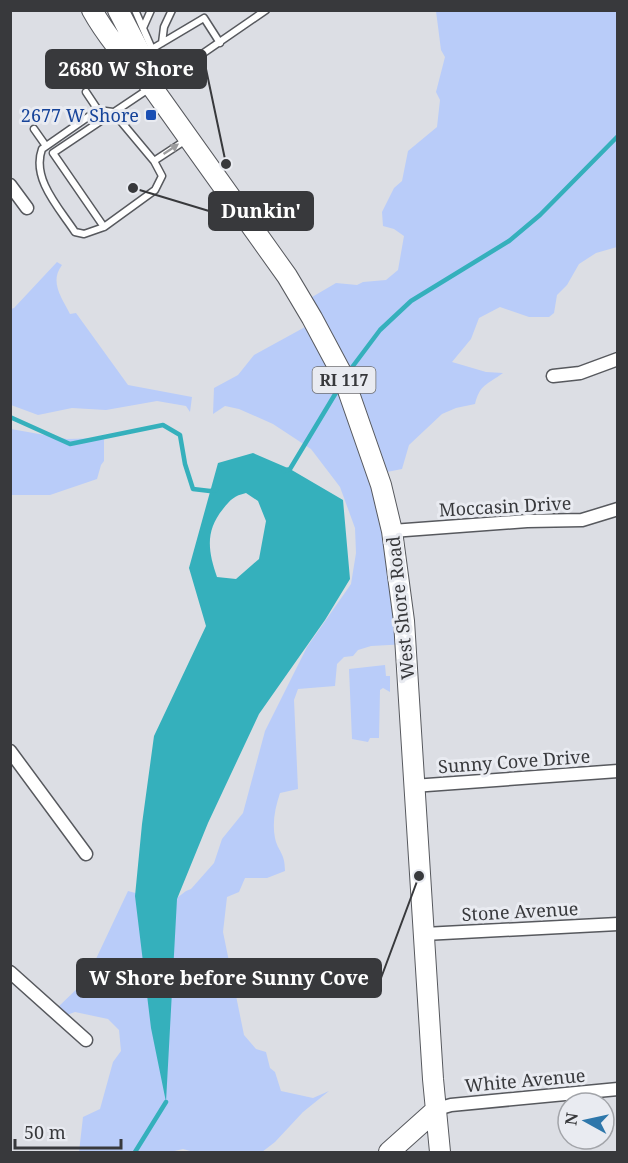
<svg xmlns="http://www.w3.org/2000/svg" width="628" height="1163" viewBox="0 0 628 1163" font-family="'Noto Serif',serif">
<rect width="100%" height="100%" fill="#dcdee4"/>
<!-- green -->
<path fill="#b9ccf9" d="M 436,11 L 617,11 L 617,247 L 596,253 L 579,264 L 567,285 L 557,295 L 554,313 L 549,317 L 529,317 L 500,307 L 479,318 L 471,339 L 452,362 L 486,372 L 503,373 C 487,385 480,384 475,404 L 456,408 L 442,414 L 409,445 L 402,469 L 382,473 L 407,644 L 371,646 L 358,650 L 353,656 L 344,657 L 337,664 L 335,686 L 298,689 L 294,700 L 298,789 L 280,793 C 275,808 272,823 275,838 C 278,852 285,852 285,871 L 267,878 L 245,878 L 239,892 L 227,897 L 223,932 L 244,1035 L 256,1049 L 266,1052 L 270,1068 L 275,1072 L 281,1091 L 313,1098 L 329,1091 L 303,1112 L 275,1142 L 262,1152 L 194,1152 L 183,1149 L 170,1152 L 79,1152 L 83,1117 L 100,1109 L 113,1062 L 121,1051 L 119,1030 L 108,1019 L 75,1012 L 64,1016 L 56,1009 L 83,983 L 88,965 L 95,961 L 128,891 L 143,895 L 164,908 L 186,891 L 191,889 L 214,863 L 222,839 L 243,813 L 265,731 L 307,647 L 351,584 L 356,553 L 355,528 L 340,487 L 311,449 L 273,424 L 239,409 L 225,406 L 213,414 L 214,388 L 238,375 L 254,355 L 316,321 L 307,300 L 336,283 L 357,285 L 363,282 L 386,280 L 398,270 L 404,236 L 394,229 L 383,226 L 382,212 L 394,188 L 402,181 L 408,151 L 437,127 L 440,100 L 436,92 L 445,57 L 441,50 Z
M 57,262 L 62,265 C 49,282 62,298 70,314 L 76,313 L 128,385 L 192,397 L 190,412 L 186,406 L 157,401 L 106,410 L 72,408 L 38,415 L 11,405 L 11,309 L 14,308 Z
M 11,429 L 67,439 L 104,438 L 104,461 L 101,465 L 97,479 L 50,495 L 11,495 Z
M 385,665 L 386,676 L 390,676 L 390,692 L 383,688 L 380,690 L 379,738 L 370,738 L 368,742 L 352,739 L 349,669 Z"/>
<!-- water -->
<path fill="#35b0bc" fill-rule="evenodd" d="M 253,453 L 290,469 L 343,500 L 350,579 L 325,620 L 259,714 L 208,823 L 177,899 L 166,1102 L 151,1028 L 135,896 L 142,824 L 154,736 L 206,626 L 189,568 L 218,463 ZM 246,493 L 258,501 L 266,521 L 259,559 L 236,579 L 217,577 C 208,551 205,531 223,509 C 231,499 234,496 246,493 Z"/>
<g fill="none" stroke-linecap="round" stroke-linejoin="round">
<!-- stream -->
<path stroke="#35b0bc" stroke-width="4.5" d="M 347,374 L 380,330 L 411,301 L 509,241 L 540,215 L 618,136
M 10,417 L 70,444 L 163,425 L 180,435 L 185,464 L 193,489 L 210,491 L 216,490
M 284,471 L 290,469 L 340,386
M 135,1152 L 166,1102"/>
<defs>
<path id="lane" d="M 135,10 L 152,49
M 143,28 L 151,10
M 162,43 L 164,27 L 172,10
M 145,53 L 204,18 L 220,43
M 160,83 L 266,10
M 86,92 L 98,110
M 98,110 L 113,112 L 154,161 L 162,176 L 155,190 L 104,227 L 84,234 L 75,232 C 60,209 31,179 42,149 Z
M 34,129 L 46,146
M 154,161 L 186,140
M 104,227 L 53,153 L 150,88"/>
<path id="street" d="M 10,185 L 27,208
M 553,376 L 580,373 L 618,359
M 392,531 L 527,521 L 582,520 L 618,509
M 10,751 L 86,854
M 413,786 L 618,771
M 424,934 L 618,924
M 10,972 L 86,1040
M 437,1109 L 451,1105 L 618,1089"/>
<path id="primary" d="M 92,10 C 108,39 130,64 152,87 L 287,276 L 312,318 L 343,376 L 381,485 L 392,531 L 404,621 L 433,1079 L 440,1152
M 118,10 L 155,81
M 389,1152 L 437,1109"/>
</defs>
<!-- lane casing -->
<use href="#lane" stroke="#57595e" stroke-width="9"/>
<!-- street casing -->
<use href="#street" stroke="#57595e" stroke-width="15"/>
<!-- primary casing -->
<use href="#primary" stroke="#57595e" stroke-width="22"/>
<!-- lane -->
<use href="#lane" stroke="#fff" stroke-width="6"/>
<!-- street -->
<use href="#street" stroke="#fff" stroke-width="12"/>
<!-- primary -->
<use href="#primary" stroke="#fff" stroke-width="20"/>
</g>
<!-- one-way arrows -->
<defs><path id="oneway-solid" d="M-6-.8H1V-3.2L6.5 0L1 3.2V.8H-6Z" transform="scale(1.5)"/></defs>
<use fill="#9c9c9e" href="#oneway-solid" transform="translate(171 149) rotate(-34)"/>
<!-- markers -->
<rect fill="#1a4fb4" stroke="#e9ebf1" stroke-width="2" x="145" y="109" width="12" height="12" rx="3"/>
<g text-anchor="middle" dominant-baseline="central" stroke-width="6" stroke-linejoin="round" paint-order="stroke">
<!-- shield labels -->
<rect fill="#e9ebf1" stroke="#6d6e72" stroke-width="1.5" x="312.5" y="367" width="63" height="26" rx="4.5"/>
<g font-size="16" font-weight="bold" fill="#38393c">
<text x="344" y="380">RI 117</text>
</g>
<!-- transit labels -->
<g font-size="18" fill="#164399" stroke="#e9ebf1" text-anchor="end">
<text x="139" y="115">2677 W Shore</text>
</g>
<!-- street labels -->
<g font-size="18" fill="#38393c" stroke="#e9ebf1">
<text transform="translate(505 506) rotate(-3)">Moccasin Drive</text>
<text transform="translate(400 608) rotate(-96)">West Shore Road</text>
<text transform="translate(514 761) rotate(-4)">Sunny Cove Drive</text>
<text transform="translate(520 911) rotate(-3)">Stone Avenue</text>
<text transform="translate(525 1080) rotate(-5)">White Avenue</text>
</g>
</g>
<!-- callouts -->
<path fill="none" stroke="#38393c" stroke-width="2" d="M226 164L206 69M133 188L209 211M419 876L381 978"/>
<g fill="#38393c" stroke="#e9ebf1" stroke-width="2">
<circle cx="226" cy="164" r="6"/>
<circle cx="133" cy="188" r="6"/>
<circle cx="419" cy="876" r="6"/>
</g>
<g fill="#38393c" stroke="#38393c" stroke-width="2">
<rect x="46" y="50" width="160" height="38" rx="6"/>
<rect x="209" y="192" width="104" height="38" rx="6"/>
<rect x="77" y="959" width="304" height="38" rx="6"/>
</g>
<g font-size="20" text-anchor="middle" font-weight="bold" fill="#fff">
<text x="126" y="76">2680 W Shore</text>
<text x="261" y="218">Dunkin'</text>
<text x="229" y="985">W Shore before Sunny Cove</text>
</g>
<!-- border -->
<rect width="628" height="1163" fill="none" stroke="#38393c" stroke-width="24"/>
<!-- north arrow -->
<g transform="translate(586 1121) rotate(278)"><circle r="28" fill="#e9ebf1" stroke="#a2a4a9" stroke-width="1.5"/>
<path d="M0-4.5L10 22L0 15L-10 22Z" fill="#2e77ab"/>
<text y="-9" font-size="16" font-weight="bold" text-anchor="middle" fill="#38393c">N</text>
</g>
<!-- scale -->
<path d="M15 1139v9h106v-9" fill="none" stroke="#38393c" stroke-width="3"/>
<text x="24" y="1139" font-size="18" fill="#38393c" stroke="#e9ebf1" stroke-width="4.5" paint-order="stroke">50 m</text>
</svg>
